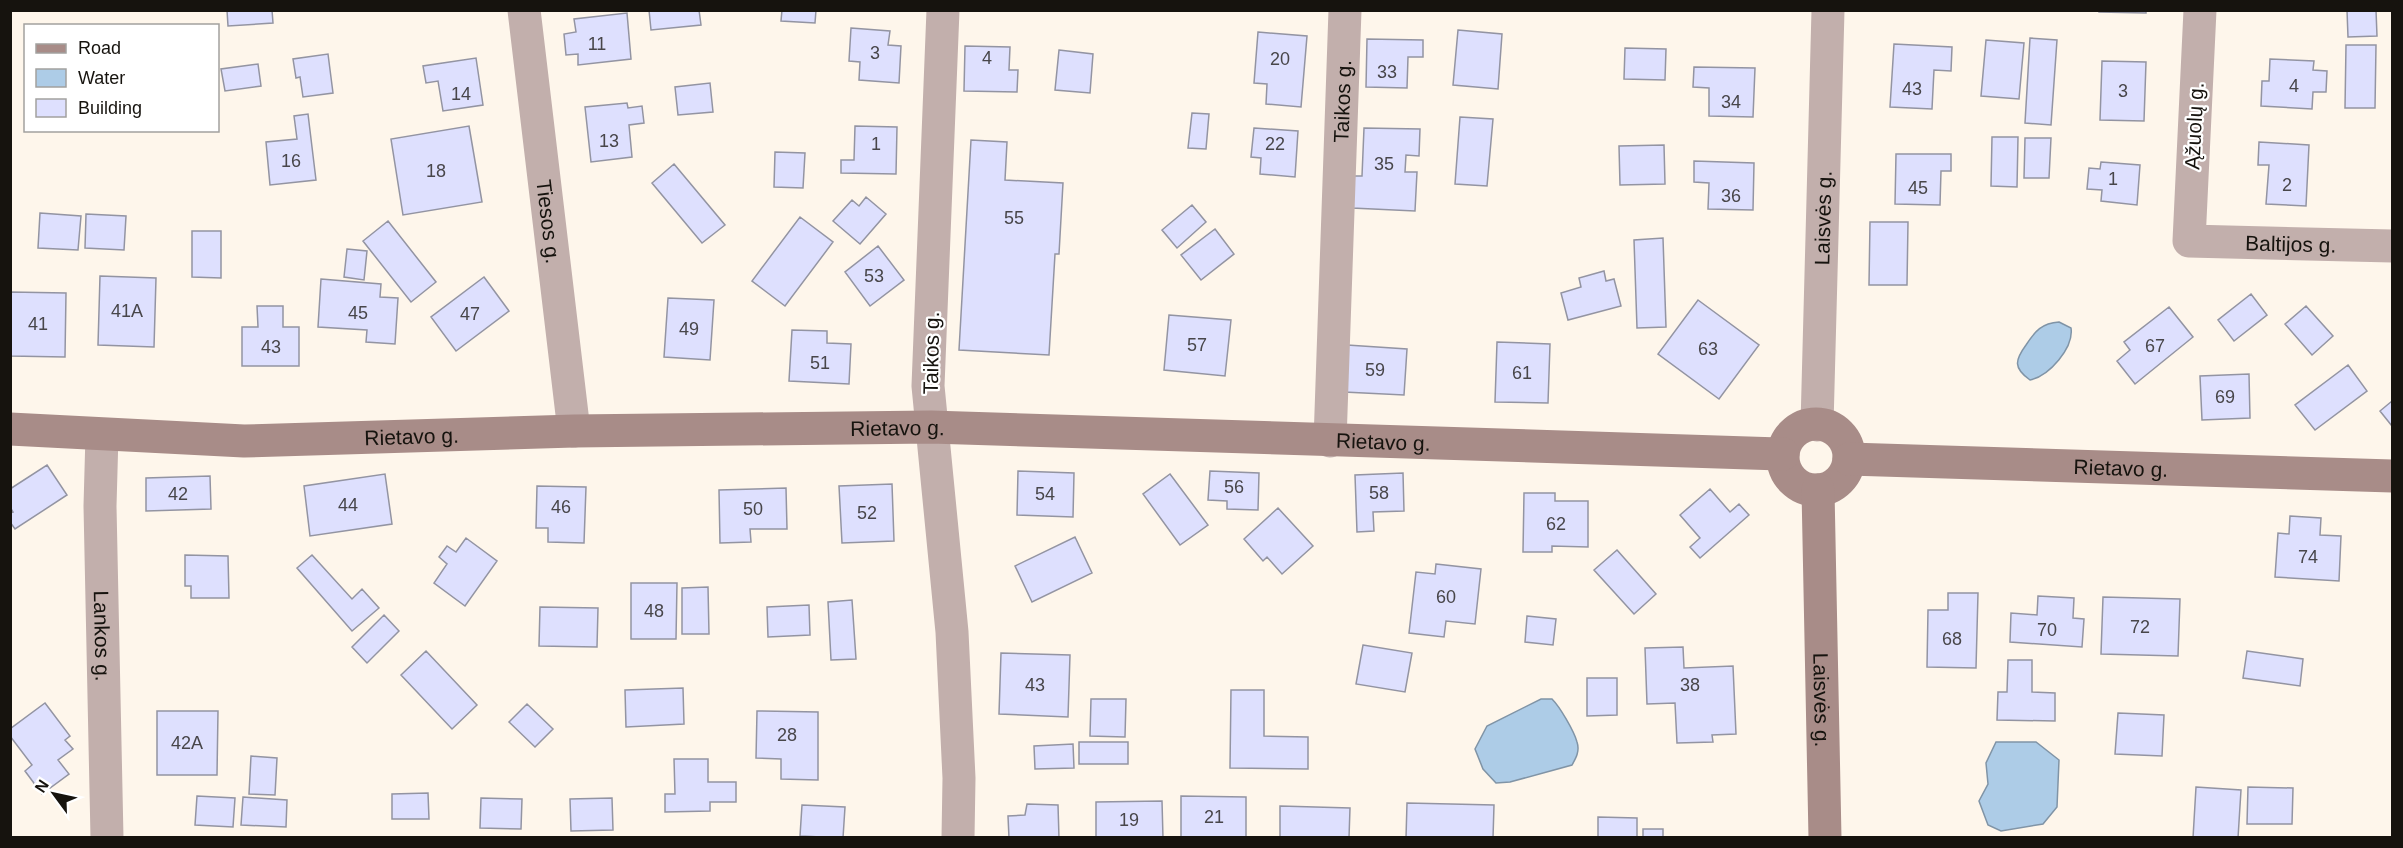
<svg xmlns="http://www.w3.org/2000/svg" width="2403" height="848" viewBox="0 0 2403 848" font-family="Arial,sans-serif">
<rect width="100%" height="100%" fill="#fef6eb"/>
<!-- water -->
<path fill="#adcce7" stroke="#8094a6" stroke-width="1.5" d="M 2059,322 L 2071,328 C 2074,348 2049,376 2030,380 C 2013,368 2015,360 2026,345 C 2035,331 2042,323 2059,322 Z
M 1541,699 L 1552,699 C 1560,707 1574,731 1577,742 C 1580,751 1576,758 1572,765 L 1510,782 L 1496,783 L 1483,769 L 1475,749 L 1487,726 Z
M 1996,742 L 2036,742 L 2059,760 L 2057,807 L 2043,824 L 2001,831 L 1988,825 L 1979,801 L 1988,784 L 1986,763 Z"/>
<!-- building -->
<path fill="#dee0fe" stroke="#9394a2" stroke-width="1.5" d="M 227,10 L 272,10 L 273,23 L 228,26 Z
M 649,10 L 699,10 L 701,25 L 651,30 Z
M 782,10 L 816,10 L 815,23 L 781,21 Z
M 2099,10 L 2146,10 L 2146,13 L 2099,12 Z
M 2347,10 L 2376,10 L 2377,36 L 2348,37 Z
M 627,13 L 631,59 L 578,65 L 578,54 L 566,55 L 564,34 L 576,32 L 574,19 Z
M 851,28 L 890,31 L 888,45 L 901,46 L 899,83 L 859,80 L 860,62 L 849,61 Z
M 1458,30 L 1502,34 L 1498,89 L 1453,85 Z
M 1258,32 L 1307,36 L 1301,107 L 1266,104 L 1267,84 L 1254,83 Z
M 2030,38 L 2057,40 L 2051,125 L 2025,123 Z
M 1367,39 L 1423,40 L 1423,57 L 1408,57 L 1407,88 L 1366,87 Z
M 1986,40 L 2024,43 L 2019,99 L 1981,96 Z
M 1894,44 L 1952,47 L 1951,71 L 1934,70 L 1932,109 L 1890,107 Z
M 2346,45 L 2376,45 L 2375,108 L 2345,108 Z
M 965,46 L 1010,47 L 1009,70 L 1018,70 L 1017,92 L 964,91 Z
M 1625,48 L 1666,49 L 1665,80 L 1624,79 Z
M 1059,50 L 1093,54 L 1090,93 L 1055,90 Z
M 328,54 L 333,93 L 303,97 L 300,77 L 296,78 L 293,59 Z
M 476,58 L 483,105 L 443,111 L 438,81 L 426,83 L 423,66 Z
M 2270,59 L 2314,61 L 2313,70 L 2327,71 L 2326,92 L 2313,92 L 2312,109 L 2261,106 L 2262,81 L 2269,81 Z
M 2102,61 L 2146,62 L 2144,121 L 2100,120 Z
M 258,64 L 261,86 L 225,91 L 221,69 Z
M 1694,67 L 1755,68 L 1753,117 L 1709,116 L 1709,88 L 1693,87 Z
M 710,83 L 713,112 L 678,115 L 675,87 Z
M 627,103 L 628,108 L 642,106 L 644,123 L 629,125 L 632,157 L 591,162 L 585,107 Z
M 1192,113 L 1209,114 L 1206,149 L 1188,148 Z
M 308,114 L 316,180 L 270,185 L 266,142 L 297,139 L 294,116 Z
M 1460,117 L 1493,119 L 1487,186 L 1455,184 Z
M 469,126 L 482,202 L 403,215 L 391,139 Z
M 855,126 L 897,127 L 896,174 L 841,173 L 841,160 L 854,160 Z
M 1254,128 L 1298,131 L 1295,177 L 1260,174 L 1261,158 L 1251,157 Z
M 1364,128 L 1420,129 L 1419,156 L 1406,155 L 1405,172 L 1417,172 L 1415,211 L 1352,208 L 1354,176 L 1362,176 Z
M 1992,137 L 2018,137 L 2017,187 L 1991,186 Z
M 2025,138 L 2051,138 L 2049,178 L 2024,178 Z
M 971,140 L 1007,142 L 1005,180 L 1063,183 L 1059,254 L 1055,254 L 1049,355 L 959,350 Z
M 2259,142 L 2309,145 L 2306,206 L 2266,204 L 2269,165 L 2258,165 Z
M 1664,145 L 1665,184 L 1620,185 L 1619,146 Z
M 775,152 L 805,153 L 803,188 L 774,187 Z
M 1896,154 L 1951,154 L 1951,171 L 1941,171 L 1940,205 L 1895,204 Z
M 1694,161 L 1754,163 L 1753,210 L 1708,209 L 1709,183 L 1694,182 Z
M 2101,162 L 2140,165 L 2137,205 L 2101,201 L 2102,190 L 2087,189 L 2089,168 L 2100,169 Z
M 674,164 L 725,225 L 702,243 L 652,183 Z
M 866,197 L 886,214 L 860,244 L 833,221 L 852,200 L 859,206 Z
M 1192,205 L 1206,222 L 1177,248 L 1162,230 Z
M 40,213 L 81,216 L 78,250 L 38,248 Z
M 86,214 L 126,216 L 124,250 L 85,248 Z
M 800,217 L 833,242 L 785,306 L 752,281 Z
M 388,221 L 436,282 L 411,302 L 363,241 Z
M 1870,222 L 1908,222 L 1907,285 L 1869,285 Z
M 1215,229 L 1234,254 L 1201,280 L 1181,255 Z
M 192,231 L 221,231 L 221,278 L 192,277 Z
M 1663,238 L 1666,327 L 1637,328 L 1634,240 Z
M 878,246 L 904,280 L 870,306 L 845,272 Z
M 347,249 L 367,251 L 364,280 L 344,277 Z
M 1604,271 L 1606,281 L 1614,279 L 1621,306 L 1568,320 L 1561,293 L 1581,287 L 1579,278 Z
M 100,276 L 156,278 L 154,347 L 98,345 Z
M 484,277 L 509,311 L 456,351 L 431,317 Z
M 321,279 L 381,284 L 380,297 L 398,298 L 395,344 L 366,342 L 367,330 L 318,327 Z
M 10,292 L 66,293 L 65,357 L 10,356 Z
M 2251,294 L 2267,315 L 2234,341 L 2218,320 Z
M 668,298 L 714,300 L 710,360 L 664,357 Z
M 1698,300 L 1759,345 L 1719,399 L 1658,354 Z
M 257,306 L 283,306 L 283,327 L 299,327 L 299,366 L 242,366 L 242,327 L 258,327 Z
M 2306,306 L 2333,336 L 2312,355 L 2285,324 Z
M 2169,307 L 2193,337 L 2135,384 L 2117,361 L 2130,350 L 2124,342 Z
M 1169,315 L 1231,320 L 1225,376 L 1164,370 Z
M 792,330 L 827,331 L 827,343 L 851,344 L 849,384 L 789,381 Z
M 1497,342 L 1550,344 L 1548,403 L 1495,402 Z
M 1347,345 L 1407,349 L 1404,395 L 1344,392 Z
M 2348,365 L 2367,391 L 2315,430 L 2295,405 Z
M 2249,374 L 2250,418 L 2202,420 L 2200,376 Z
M 2392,401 L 2392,426 L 2380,411 Z
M 47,465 L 67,495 L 15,529 L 10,522 L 10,513 L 13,512 L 10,507 L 10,489 Z
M 1018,471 L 1074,473 L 1073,517 L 1017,515 Z
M 1210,471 L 1259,473 L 1258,510 L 1227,509 L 1227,501 L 1208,500 Z
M 1403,473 L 1404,511 L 1373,512 L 1374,531 L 1357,532 L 1355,475 Z
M 385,474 L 392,524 L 310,536 L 304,486 Z
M 1170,474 L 1208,525 L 1180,545 L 1143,494 Z
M 210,476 L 211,509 L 146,511 L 146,478 Z
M 892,484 L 894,541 L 842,543 L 839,486 Z
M 537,486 L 586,487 L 584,543 L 548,542 L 548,528 L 536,528 Z
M 786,488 L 787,529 L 750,529 L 751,542 L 720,543 L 719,490 Z
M 1710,489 L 1730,512 L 1739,504 L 1749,515 L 1700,558 L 1690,547 L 1700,538 L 1680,515 Z
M 1524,493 L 1555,493 L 1555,501 L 1588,501 L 1588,547 L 1552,546 L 1552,552 L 1523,552 Z
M 1278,508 L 1313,546 L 1282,574 L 1267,557 L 1263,561 L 1244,539 Z
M 2290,516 L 2321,518 L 2320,535 L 2341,536 L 2339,581 L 2275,577 L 2278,533 L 2289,534 Z
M 1075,537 L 1092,573 L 1032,602 L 1015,566 Z
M 466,538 L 497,561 L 465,606 L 434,583 L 447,564 L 439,557 L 447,546 L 456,552 Z
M 1617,550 L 1656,594 L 1634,614 L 1594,570 Z
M 185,555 L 228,556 L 229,598 L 191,598 L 191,586 L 185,586 Z
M 312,555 L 352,599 L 362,589 L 379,608 L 352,631 L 297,568 Z
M 1436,564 L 1481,569 L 1475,624 L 1446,621 L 1444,637 L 1409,633 L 1416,572 L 1435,574 Z
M 631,583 L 677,583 L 676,639 L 631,639 Z
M 708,587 L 709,634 L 682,634 L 682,588 Z
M 1948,593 L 1978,593 L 1976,668 L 1927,667 L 1928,610 L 1948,610 Z
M 2038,596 L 2074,598 L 2073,618 L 2084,619 L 2082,647 L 2010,642 L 2011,613 L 2037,615 Z
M 2103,597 L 2180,599 L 2178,656 L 2101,654 Z
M 852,600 L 856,659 L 831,660 L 828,602 Z
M 809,605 L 810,635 L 768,637 L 767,607 Z
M 540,607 L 598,608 L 597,647 L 539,646 Z
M 384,615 L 399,631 L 367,663 L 352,647 Z
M 1527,616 L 1556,619 L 1553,645 L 1525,642 Z
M 1363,645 L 1412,653 L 1405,692 L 1356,684 Z
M 1683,647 L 1684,668 L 1733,666 L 1736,734 L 1712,735 L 1713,742 L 1677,743 L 1675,703 L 1647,704 L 1645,648 Z
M 426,651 L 477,705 L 452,729 L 401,675 Z
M 2247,651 L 2303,659 L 2300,686 L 2243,678 Z
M 1001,653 L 1070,655 L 1068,717 L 999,714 Z
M 2008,660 L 2032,660 L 2032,692 L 2055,693 L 2055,721 L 1997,720 L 1998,692 L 2007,692 Z
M 1587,678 L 1617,678 L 1617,715 L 1587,716 Z
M 683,688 L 684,724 L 626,727 L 625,690 Z
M 1231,690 L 1264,690 L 1264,736 L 1308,737 L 1308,769 L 1230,768 Z
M 1091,699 L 1126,699 L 1125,737 L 1090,736 Z
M 45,703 L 70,736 L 65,740 L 73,749 L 58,760 L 69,774 L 42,794 L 25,771 L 32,765 L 10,736 L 10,729 Z
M 527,704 L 553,729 L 535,747 L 509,722 Z
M 157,711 L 218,711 L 217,775 L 157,775 Z
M 757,711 L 818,712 L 818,780 L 781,779 L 781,759 L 756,758 Z
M 2118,713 L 2164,715 L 2162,756 L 2115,754 Z
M 1079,742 L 1128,742 L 1128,764 L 1079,764 Z
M 1073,744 L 1074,768 L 1035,769 L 1034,746 Z
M 251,756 L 277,758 L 275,795 L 249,794 Z
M 674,759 L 708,759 L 708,782 L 736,782 L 736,802 L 710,802 L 710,811 L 665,812 L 665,794 L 675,794 Z
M 2196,787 L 2241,790 L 2238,838 L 2193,838 Z
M 2248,787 L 2293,788 L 2292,824 L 2247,824 Z
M 428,793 L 429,819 L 392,819 L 392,794 Z
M 197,796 L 235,798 L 233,827 L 195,825 Z
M 1181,796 L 1246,797 L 1246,838 L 1181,838 Z
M 243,797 L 287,800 L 286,827 L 241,825 Z
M 481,798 L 522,799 L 521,829 L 480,828 Z
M 612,798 L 613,830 L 571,831 L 570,799 Z
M 1162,801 L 1163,838 L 1096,838 L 1096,802 Z
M 1407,803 L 1494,805 L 1493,838 L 1406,838 Z
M 1027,804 L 1058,805 L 1059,838 L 1009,838 L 1008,816 L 1025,815 Z
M 802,805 L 845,807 L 843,838 L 800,836 Z
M 1280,806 L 1350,808 L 1349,838 L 1280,838 Z
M 1598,817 L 1637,818 L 1637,838 L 1598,838 Z
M 1643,829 L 1663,829 L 1663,838 L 1643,838 Z"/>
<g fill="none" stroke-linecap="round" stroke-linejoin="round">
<!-- street -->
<g stroke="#c2afac" stroke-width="33">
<path id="s1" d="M 524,10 L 574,431"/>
<path d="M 943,10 L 928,386 L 952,632 L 959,778 L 958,838"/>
<path id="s2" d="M 2200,10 L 2189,241 L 2392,246"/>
<path id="s3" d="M 1817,425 L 1828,10"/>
<path id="s4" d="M 102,435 L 100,506 L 107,838"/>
<path id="s5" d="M 1330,441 L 1345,10"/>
</g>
<!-- secondary -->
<g stroke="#a88c88" stroke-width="33">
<circle cx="1816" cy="457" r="33"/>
<path id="s6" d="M 10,429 L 244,441 L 574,431 L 931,427 L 1783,454"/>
<path id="s7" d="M 1849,459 L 2392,476"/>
<path id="s8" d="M 1818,490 L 1825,838"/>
</g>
</g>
<g text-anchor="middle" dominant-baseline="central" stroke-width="4.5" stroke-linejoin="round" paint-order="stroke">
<!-- number labels -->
<g font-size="18" fill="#48464a">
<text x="597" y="44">11</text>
<text x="875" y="53">3</text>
<text x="987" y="58">4</text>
<text x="1280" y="59">20</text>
<text x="1387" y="72">33</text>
<text x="2294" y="86">4</text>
<text x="1912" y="89">43</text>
<text x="2123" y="91">3</text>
<text x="461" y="94">14</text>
<text x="1731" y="102">34</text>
<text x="609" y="141">13</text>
<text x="876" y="144">1</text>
<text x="1275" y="144">22</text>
<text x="291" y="161">16</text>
<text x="1384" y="164">35</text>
<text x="436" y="171">18</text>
<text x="2113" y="179">1</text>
<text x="2287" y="185">2</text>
<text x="1918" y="188">45</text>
<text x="1731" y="196">36</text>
<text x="1014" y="218">55</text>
<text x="874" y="276">53</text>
<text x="127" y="311">41A</text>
<text x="358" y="313">45</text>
<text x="470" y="314">47</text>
<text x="38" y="324">41</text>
<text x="689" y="329">49</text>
<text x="1197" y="345">57</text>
<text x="2155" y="346">67</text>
<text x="271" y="347">43</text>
<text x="1708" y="349">63</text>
<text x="820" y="363">51</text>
<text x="1375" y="370">59</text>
<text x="1522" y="373">61</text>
<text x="2225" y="397">69</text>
<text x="1234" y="487">56</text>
<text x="1379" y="493">58</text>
<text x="178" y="494">42</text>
<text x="1045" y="494">54</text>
<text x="348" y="505">44</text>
<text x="561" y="507">46</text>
<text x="753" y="509">50</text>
<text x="867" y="513">52</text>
<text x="1556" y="524">62</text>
<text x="2308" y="557">74</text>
<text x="1446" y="597">60</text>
<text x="654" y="611">48</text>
<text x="2140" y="627">72</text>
<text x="2047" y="630">70</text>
<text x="1952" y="639">68</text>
<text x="1035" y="685">43</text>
<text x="1690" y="685">38</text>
<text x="787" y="735">28</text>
<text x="187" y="743">42A</text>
<text x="1214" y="817">21</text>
<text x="1129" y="820">19</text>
</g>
<!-- street labels -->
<g font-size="21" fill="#16130e" stroke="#fff">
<text stroke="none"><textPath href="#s5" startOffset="340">Taikos g.</textPath></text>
<text transform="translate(2194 126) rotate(-87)">Ąžuolų g.</text>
<text stroke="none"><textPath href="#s3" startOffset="207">Laisvės g.</textPath></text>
<text stroke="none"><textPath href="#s1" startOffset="213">Tiesos g.</textPath></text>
<text stroke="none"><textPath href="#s2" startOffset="333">Baltijos g.</textPath></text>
<text transform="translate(931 353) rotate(-89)">Taikos g.</text>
<text stroke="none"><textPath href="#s6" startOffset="888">Rietavo g.</textPath></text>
<text stroke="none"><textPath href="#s6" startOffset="402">Rietavo g.</textPath></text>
<text stroke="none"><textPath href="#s6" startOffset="1374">Rietavo g.</textPath></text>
<text stroke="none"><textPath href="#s7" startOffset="272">Rietavo g.</textPath></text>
<text stroke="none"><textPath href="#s4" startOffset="201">Lankos g.</textPath></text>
<text stroke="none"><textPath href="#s8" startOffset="210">Laisvės g.</textPath></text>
</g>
</g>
<!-- border -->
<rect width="2403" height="848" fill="none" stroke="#16130e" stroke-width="24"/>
<!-- legend -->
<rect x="24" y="24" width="195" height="108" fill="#ffffff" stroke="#a2a19f" stroke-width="1.5"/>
<rect x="36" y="44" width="30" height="9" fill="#a88c88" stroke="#a2a19f" stroke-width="1.5"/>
<text x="78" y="54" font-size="18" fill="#16130e">Road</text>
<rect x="36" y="69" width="30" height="18" fill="#adcce7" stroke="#a2a19f" stroke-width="1.5"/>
<text x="78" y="84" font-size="18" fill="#16130e">Water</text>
<rect x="36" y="99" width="30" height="18" fill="#dee0fe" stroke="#a2a19f" stroke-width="1.5"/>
<text x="78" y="114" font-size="18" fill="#16130e">Building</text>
<!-- north arrow -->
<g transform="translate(54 794) rotate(303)" stroke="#ffffff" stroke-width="4.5" paint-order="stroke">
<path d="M0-4.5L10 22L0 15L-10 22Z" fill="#16130e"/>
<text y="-9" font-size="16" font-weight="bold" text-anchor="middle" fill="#16130e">N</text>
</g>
</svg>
